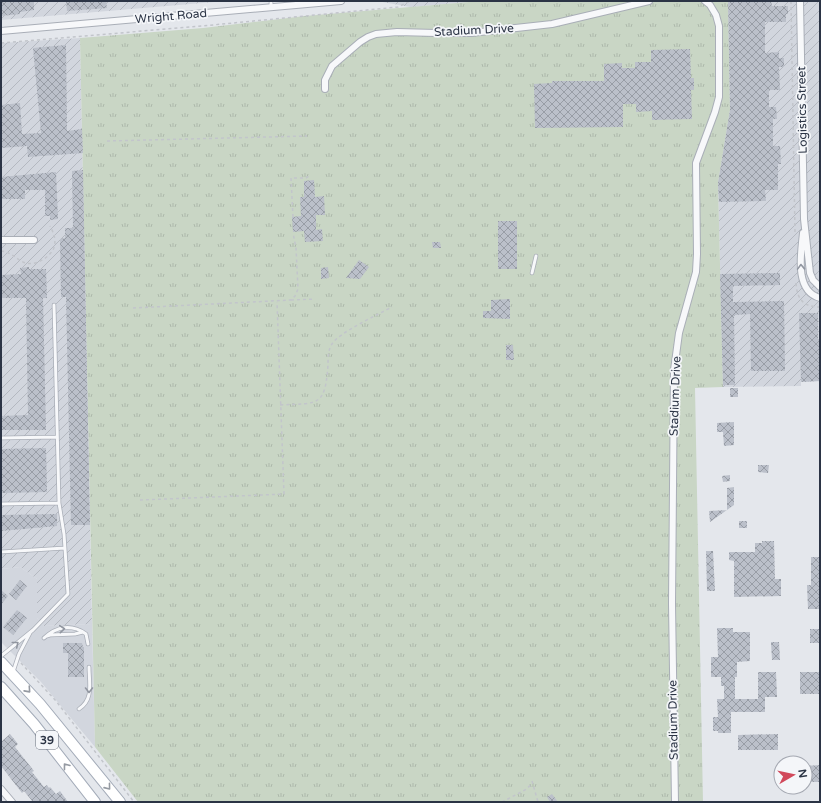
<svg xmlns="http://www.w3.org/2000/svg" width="821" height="803" viewBox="0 0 821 803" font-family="'Varela Round',sans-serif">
<defs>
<pattern id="industrial-furrows" width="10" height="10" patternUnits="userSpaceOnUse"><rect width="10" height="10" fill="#d2d6de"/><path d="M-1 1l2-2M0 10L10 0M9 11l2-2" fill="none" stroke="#b4b8c0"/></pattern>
<pattern id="park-tufts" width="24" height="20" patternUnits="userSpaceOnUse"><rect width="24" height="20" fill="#c9d6c5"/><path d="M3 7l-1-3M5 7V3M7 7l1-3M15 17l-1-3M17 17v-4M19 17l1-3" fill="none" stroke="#adb8ab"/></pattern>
<pattern id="building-cross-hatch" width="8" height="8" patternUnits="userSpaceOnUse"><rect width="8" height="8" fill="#bbc0ca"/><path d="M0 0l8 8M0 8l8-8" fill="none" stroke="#989da6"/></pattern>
</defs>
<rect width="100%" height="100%" fill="#e4e7ec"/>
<!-- built -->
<path fill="#d2d6de" d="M 20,567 L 37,579 L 37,618 L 44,626 L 92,624 L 95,747 L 41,682 L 1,642 L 1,569 Z"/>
<!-- industrial -->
<path fill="url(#industrial-furrows)" d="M 1,1 L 226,1 L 1,20 Z
M 377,1 L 480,1 L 410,7 Z
M 728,1 L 820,1 L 820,381 L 801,382 L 801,386 L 723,387 L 718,183 L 730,110 Z
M 80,38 L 92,624 L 44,626 L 37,618 L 37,579 L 20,567 L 1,569 L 1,43 Z"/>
<!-- park -->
<path fill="url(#park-tufts)" d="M 480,1 L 728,1 L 730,110 L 718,183 L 723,387 L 695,388 L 703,802 L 138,802 L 95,747 L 80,38 L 203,28 L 305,16 Z"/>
<!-- building -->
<path fill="url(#building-cross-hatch)" d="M 1,1 L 34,1 L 34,10 L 20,12 L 20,14 L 1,16 Z
M 66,1 L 106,1 L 107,8 L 67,11 Z
M 728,1 L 771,1 L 772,6 L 788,6 L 788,14 L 786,14 L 786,22 L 765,22 L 765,53 L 779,52 L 779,58 L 784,58 L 784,67 L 779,67 L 780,90 L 769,90 L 769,107 L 776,107 L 777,119 L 773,119 L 773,146 L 780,146 L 781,164 L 778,164 L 778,190 L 765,190 L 766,201 L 719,202 L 718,183 L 730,110 Z
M 66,45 L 67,131 L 82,129 L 83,153 L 28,157 L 27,146 L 1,148 L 1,105 L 20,103 L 22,134 L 41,133 L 33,48 Z
M 690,49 L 691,78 L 694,78 L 694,90 L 691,90 L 692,119 L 652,120 L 652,111 L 636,112 L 636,104 L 623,104 L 623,127 L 535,128 L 534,84 L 552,83 L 552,81 L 604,81 L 604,64 L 622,63 L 622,68 L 635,68 L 635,62 L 651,62 L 651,50 Z
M 83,170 L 90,525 L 71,525 L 66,297 L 61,297 L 60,239 L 65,238 L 65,228 L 73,228 L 72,171 Z
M 56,172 L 58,219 L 50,220 L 50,216 L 45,216 L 45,190 L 25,190 L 25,199 L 1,199 L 1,177 Z
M 314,180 L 315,197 L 324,196 L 325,215 L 316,215 L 316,230 L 322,229 L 323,241 L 305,242 L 304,231 L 293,232 L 292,217 L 301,216 L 300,197 L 304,197 L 304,181 Z
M 498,221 L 517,221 L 517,269 L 498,269 Z
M 432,242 L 440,242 L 441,248 L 433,248 Z
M 359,260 L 369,267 L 360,279 L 346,278 Z
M 29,267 L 29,269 L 46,269 L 47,298 L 43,298 L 46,430 L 1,430 L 1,416 L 28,415 L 26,298 L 1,298 L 1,275 L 21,274 L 20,268 Z
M 328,267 L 329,278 L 321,279 L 321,268 Z
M 780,273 L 780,285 L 733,286 L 733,302 L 784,301 L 785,371 L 751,371 L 750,314 L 734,315 L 735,385 L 723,385 L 720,274 Z
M 510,299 L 510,319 L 483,318 L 483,311 L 491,311 L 491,300 Z
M 799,313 L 818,313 L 818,339 L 820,339 L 820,381 L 801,382 Z
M 506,345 L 513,345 L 514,360 L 506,360 Z
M 730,388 L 738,388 L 738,397 L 730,397 Z
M 734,422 L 734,445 L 724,446 L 723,432 L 717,432 L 717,423 Z
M 46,448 L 47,492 L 1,493 L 1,449 Z
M 758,465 L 769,465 L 768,473 L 758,472 Z
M 730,475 L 730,481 L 723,482 L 722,476 Z
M 734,487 L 734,505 L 710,522 L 709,511 L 727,510 L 727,488 Z
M 57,514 L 57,526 L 1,531 L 1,515 Z
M 739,521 L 747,521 L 747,528 L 739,528 Z
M 762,541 L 774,541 L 775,579 L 781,579 L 781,596 L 734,597 L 734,561 L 729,560 L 729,552 L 755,552 L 755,543 L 762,543 Z
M 706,551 L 713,551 L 715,591 L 707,591 Z
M 811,557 L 820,557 L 820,609 L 808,609 L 807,585 L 811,585 Z
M 20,580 L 27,586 L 16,600 L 9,594 Z
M 1,590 L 8,596 L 1,605 Z
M 17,610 L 27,618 L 13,635 L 3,627 Z
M 717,628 L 733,628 L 733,632 L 750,632 L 750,661 L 737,662 L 737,677 L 735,677 L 735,699 L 758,699 L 758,672 L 776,672 L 777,697 L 765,697 L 765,712 L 731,712 L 731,733 L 718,733 L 718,731 L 713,731 L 713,717 L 718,717 L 717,699 L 724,699 L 724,686 L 721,686 L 721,677 L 711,677 L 711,657 L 718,657 Z
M 810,629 L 820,629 L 820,643 L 810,643 Z
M 771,642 L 779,642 L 780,660 L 772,660 Z
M 63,643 L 82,643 L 83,647 L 84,647 L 84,677 L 68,677 L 68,653 L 63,653 Z
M 800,672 L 820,672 L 820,694 L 800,694 Z
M 10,734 L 18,744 L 15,747 L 34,771 L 32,772 L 44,787 L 47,785 L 49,788 L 50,787 L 56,794 L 60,791 L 68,802 L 33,802 L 24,791 L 22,793 L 1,766 L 1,742 Z
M 778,734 L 778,750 L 738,750 L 738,735 Z
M 820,765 L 820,782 L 805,782 L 805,766 Z
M 552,794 L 558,802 L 550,802 L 547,797 Z"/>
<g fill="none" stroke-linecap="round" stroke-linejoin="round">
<defs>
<path id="service" d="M 271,8 L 271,1
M 532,273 L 536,256
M 1,438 L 57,437
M 1,504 L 59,503
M 1,552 L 65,548
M 47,636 L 50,635 L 75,634 L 83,632
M 44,638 C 57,626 72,624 86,634 L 88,644
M 1,656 L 33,630 L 68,594 L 64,534 L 59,503 L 54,305
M 13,672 L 19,654 L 30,633
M 79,709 C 94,699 89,683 89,667"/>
<path id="minor" d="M 800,1 L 804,219 L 810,273 L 813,280 L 820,287
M 1,31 L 341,1
M 325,89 L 325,80 L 332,66 L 360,42 L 368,37 L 376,34 L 397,32 L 436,33 L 471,33 L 552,24 L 649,1
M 803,233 C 801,253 794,291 820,298
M 1,240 L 34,240
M 1,789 L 12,802
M 675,802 L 672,604 L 674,370 L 679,333 L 696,272 L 697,254 L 696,163 L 715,112 L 719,97 L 719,26 L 716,15 L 710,5 L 705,1"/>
<path id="primary" d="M 1,662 L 40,704 L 120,802
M 1,687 L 34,724 L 95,802"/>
</defs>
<!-- service casing -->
<use href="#service" stroke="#a9aeb7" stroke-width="4.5"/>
<!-- minor casing -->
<use href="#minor" stroke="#a9aeb7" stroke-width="8"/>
<!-- primary casing -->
<use href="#primary" stroke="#a3abb8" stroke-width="12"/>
<!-- path -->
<path stroke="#c2c5cb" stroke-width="1.5" stroke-dasharray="3 3" stroke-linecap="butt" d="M 791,1 L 795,233
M 1,43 L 202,26 L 398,7 L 410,1
M 107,141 L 307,136
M 293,217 L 291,178 L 306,178 L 309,176
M 1,251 C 11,252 15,258 23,262 C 34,267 47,259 53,250 C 57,242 54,233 50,226
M 796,283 C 797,299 803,307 820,307
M 291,300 L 315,299
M 133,308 L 291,300 L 295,296 L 298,289 L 296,248 L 293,233
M 280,405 C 319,403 325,407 328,365 C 328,359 328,349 332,344 C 338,333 379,314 392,307
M 140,500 L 284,494 L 277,302
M 21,663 L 56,701 L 134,802
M 532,781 L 538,802
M 1,801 L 2,802
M 502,802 L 525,790 L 533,783"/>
<!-- service -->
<use href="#service" stroke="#f7f8fa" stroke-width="3"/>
<!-- minor -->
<use href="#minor" stroke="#f7f8fa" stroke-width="6"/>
<!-- primary -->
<use href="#primary" stroke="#fff" stroke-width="10"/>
</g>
<!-- one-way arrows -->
<defs><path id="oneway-chevron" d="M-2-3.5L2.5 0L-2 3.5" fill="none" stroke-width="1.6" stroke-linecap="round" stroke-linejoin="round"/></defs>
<g stroke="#9196a0">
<use href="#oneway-chevron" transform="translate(801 267) rotate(-92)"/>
<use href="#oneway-chevron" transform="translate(62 629) rotate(-5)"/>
<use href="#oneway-chevron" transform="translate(16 644) rotate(-39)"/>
<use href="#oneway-chevron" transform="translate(89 690) rotate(90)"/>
</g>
<g stroke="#959aa2">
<use href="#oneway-chevron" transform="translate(28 690) rotate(48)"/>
<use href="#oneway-chevron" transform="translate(66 766) rotate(-128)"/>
<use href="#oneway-chevron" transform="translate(108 787) rotate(51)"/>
</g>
<g text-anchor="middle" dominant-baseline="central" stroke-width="3.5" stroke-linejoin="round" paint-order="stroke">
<!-- shield labels -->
<rect fill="#f4f6f9" stroke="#676e7b" stroke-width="1" x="36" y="731" width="22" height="18" rx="3"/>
<g font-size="11" font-weight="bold" fill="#2b3445">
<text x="47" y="740">39</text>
</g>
<!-- street labels -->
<g font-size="12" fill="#2b3445" stroke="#f4f6f9">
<text transform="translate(171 16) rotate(-5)">Wright Road</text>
<text transform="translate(474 30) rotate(-3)">Stadium Drive</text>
<text transform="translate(802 110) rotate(-91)">Logistics Street</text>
<text transform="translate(675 396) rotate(-88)">Stadium Drive</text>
<text transform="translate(673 720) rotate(-91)">Stadium Drive</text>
</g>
</g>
<!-- border -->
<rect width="821" height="803" fill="none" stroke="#2b3445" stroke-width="4"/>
<!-- north arrow -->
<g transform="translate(793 775) rotate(81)"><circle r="19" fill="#f4f6f9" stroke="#a4a8b1"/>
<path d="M0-3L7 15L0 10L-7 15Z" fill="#d1495b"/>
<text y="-6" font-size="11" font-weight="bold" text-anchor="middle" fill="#2b3445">N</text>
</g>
</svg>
